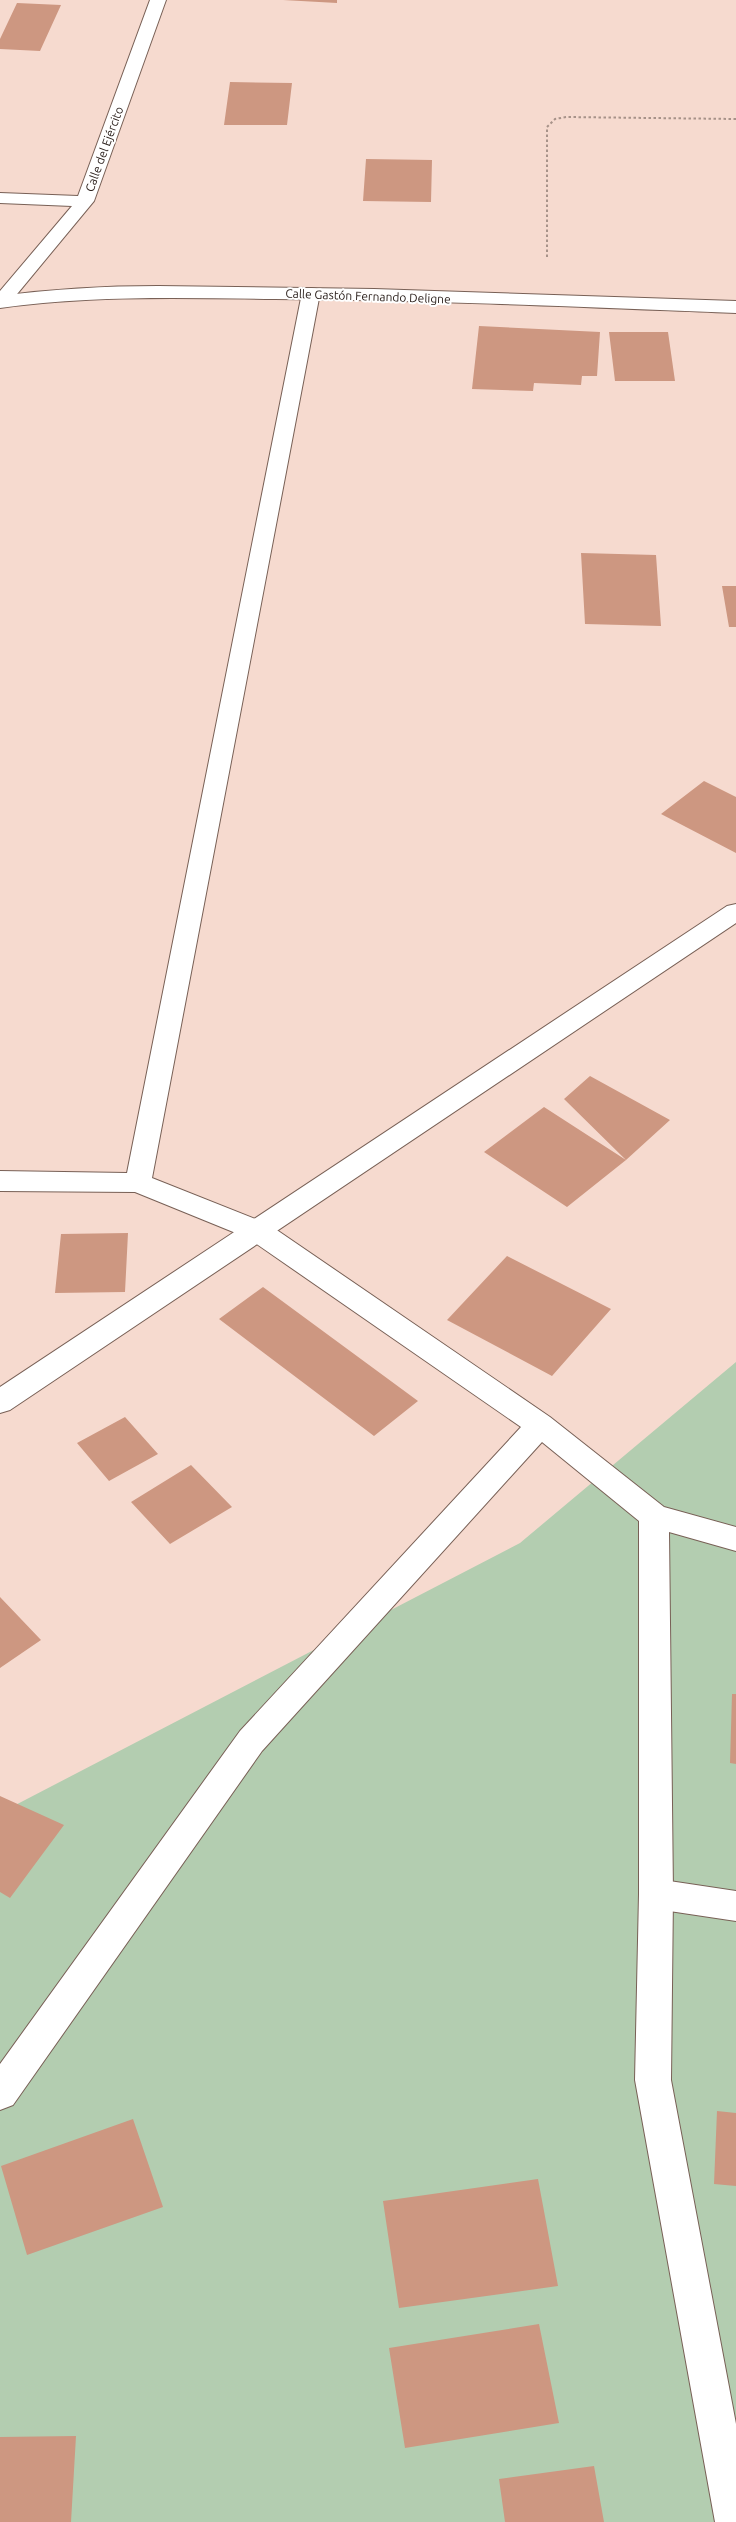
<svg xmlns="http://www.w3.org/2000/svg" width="736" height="2522" viewBox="0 0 736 2522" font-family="Ubuntu,sans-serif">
<rect width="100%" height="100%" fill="#f6dacf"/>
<!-- green -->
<path fill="#b3cdb0" d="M 736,1362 L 736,2522 L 0,2522 L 0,1813 L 520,1543 Z"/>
<!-- building -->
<path fill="#cd9781" d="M 283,0 L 337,0 L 337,3 Z
M 17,3 L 61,5 L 40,51 L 0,49 L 0,39 Z
M 230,82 L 292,83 L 287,125 L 224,125 Z
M 366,159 L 432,160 L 431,202 L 363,201 Z
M 479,326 L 600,332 L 597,376 L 582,376 L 581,385 L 534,383 L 533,391 L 472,389 Z
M 609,332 L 668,332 L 675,381 L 615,381 Z
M 581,553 L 656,555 L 661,626 L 585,624 Z
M 722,586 L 736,586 L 736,627 L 729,627 Z
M 704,781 L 736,797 L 736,853 L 661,814 Z
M 590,1076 L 670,1120 L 626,1160 L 564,1099 Z
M 544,1107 L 626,1160 L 567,1207 L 484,1152 Z
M 128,1233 L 125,1292 L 55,1293 L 61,1234 Z
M 507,1256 L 611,1309 L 552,1376 L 447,1320 Z
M 263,1287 L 418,1401 L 374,1436 L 219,1319 Z
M 125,1417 L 158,1454 L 109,1481 L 77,1443 Z
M 191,1465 L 232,1507 L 170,1544 L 131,1502 Z
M 0,1597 L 41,1640 L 0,1668 Z
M 732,1694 L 736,1694 L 736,1764 L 730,1763 Z
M 0,1796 L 64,1825 L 10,1898 L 0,1892 Z
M 717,2111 L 736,2113 L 736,2186 L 714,2184 Z
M 133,2119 L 163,2207 L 27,2255 L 1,2166 Z
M 538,2179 L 558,2286 L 399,2308 L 383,2201 Z
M 539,2324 L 559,2423 L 405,2448 L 389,2348 Z
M 76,2436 L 71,2522 L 0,2522 L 0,2437 Z
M 594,2466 L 604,2522 L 505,2522 L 499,2479 Z"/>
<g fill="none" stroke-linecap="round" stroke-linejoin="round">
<defs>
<path id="lane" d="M 656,1879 L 736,1891 L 736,1921 L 656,1909 L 644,1905 L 639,1894 L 644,1883 Z"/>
<path id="street" d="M 150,0 L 166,0 L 94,201 L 8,305 L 0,306 L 0,291 L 72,206 L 0,203 L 0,193 L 78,196 Z
M 311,288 L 317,289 L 320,293 L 152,1178 L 268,1224 L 550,1417 L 664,1507 L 736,1527 L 736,1551 L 669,1532 L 673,1894 L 671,2080 L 736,2424 L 736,2522 L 715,2522 L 635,2080 L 639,1894 L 639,1521 L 542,1442 L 262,1751 L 13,2105 L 0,2110 L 0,2064 L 240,1731 L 521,1427 L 248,1238 L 135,1192 L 0,1191 L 0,1171 L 127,1173 L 302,293 L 305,289 Z"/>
<path id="secondary" d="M 158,286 L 374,289 L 736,301 L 736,313 C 582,307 429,300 275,299 C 183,298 92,295 0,308 L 0,296 C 53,289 105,286 158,286 Z
M 736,904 L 736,923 L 10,1410 L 0,1413 L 0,1387 L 727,906 Z"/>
</defs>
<!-- lane casing -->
<use href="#lane" stroke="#786056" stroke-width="2"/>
<!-- street casing -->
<use href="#street" stroke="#786056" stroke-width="2"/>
<!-- secondary casing -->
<use href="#secondary" stroke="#786056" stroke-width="2"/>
<!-- path -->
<path stroke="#a79289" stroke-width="2" stroke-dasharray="2.5 2.5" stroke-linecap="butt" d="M 547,257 L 547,127 L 555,119 L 566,117 L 736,119"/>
<!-- lane -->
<use href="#lane" fill="#fff" fill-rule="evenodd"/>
<!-- street -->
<use href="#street" fill="#fff" fill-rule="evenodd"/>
<!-- secondary -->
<use href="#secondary" fill="#fff" fill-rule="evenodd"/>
</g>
<g text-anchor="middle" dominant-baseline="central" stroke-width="4" stroke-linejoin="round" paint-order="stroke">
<!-- far-street labels -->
<g font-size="12" fill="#2b201c" stroke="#fff">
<text transform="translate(104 149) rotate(-70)">Calle del Ejército</text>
<text transform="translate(368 296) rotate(2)">Calle Gastón Fernando Deligne</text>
</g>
</g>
</svg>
